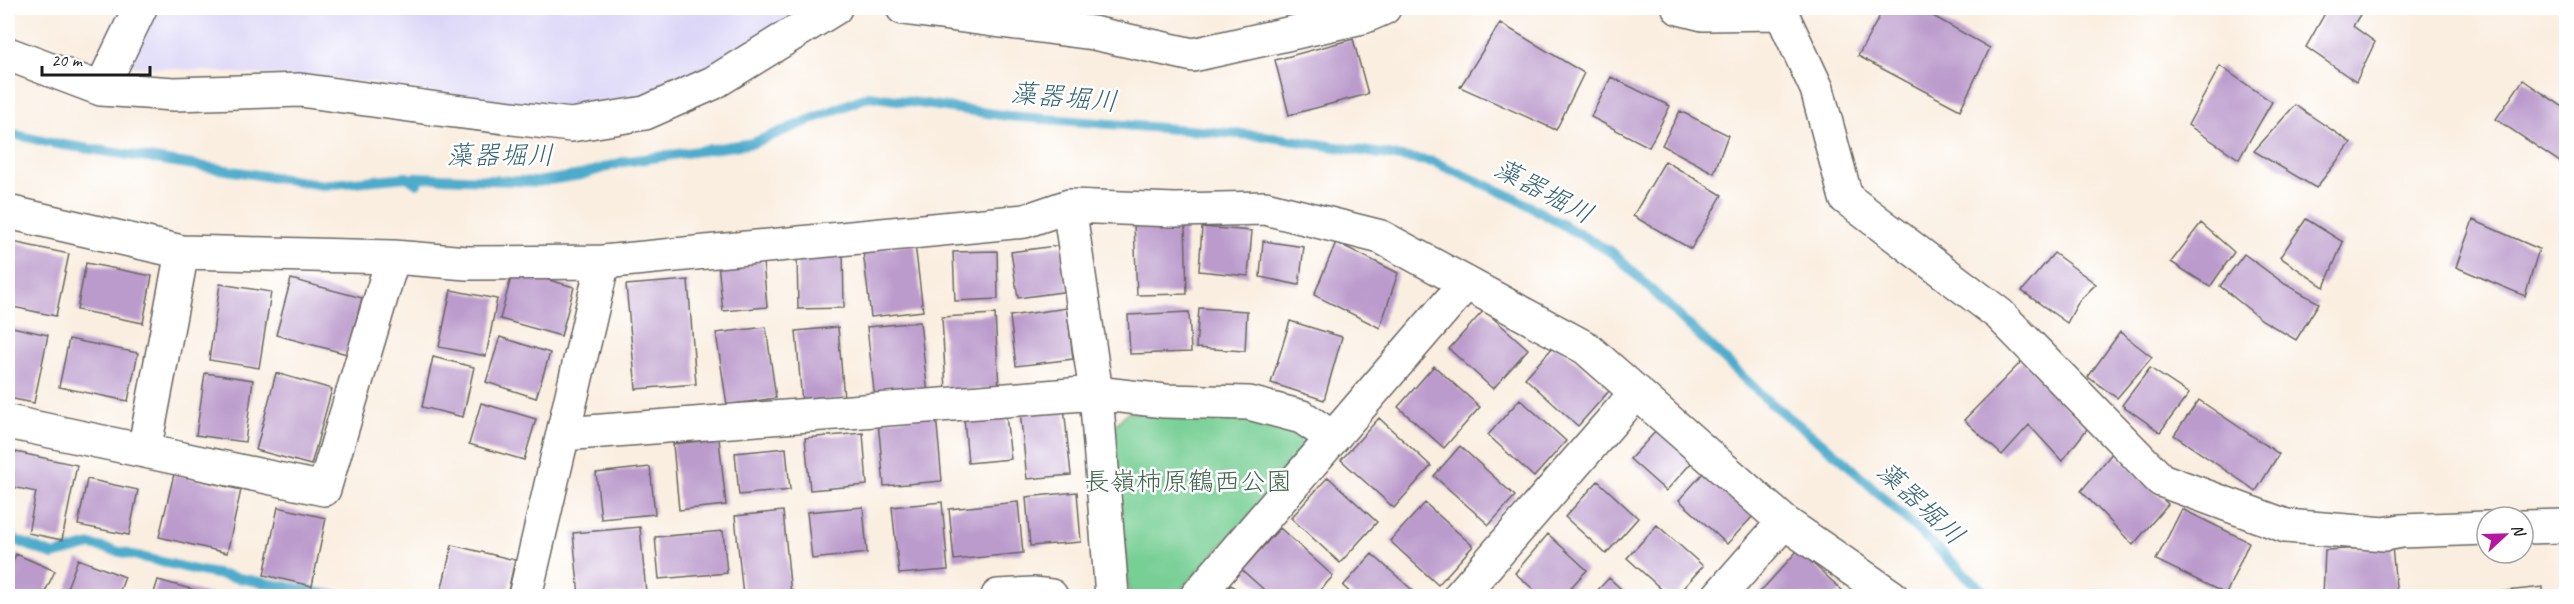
<svg xmlns="http://www.w3.org/2000/svg" width="2574" height="604" viewBox="0 0 2574 604" font-family="Caveat,'Klee One',sans-serif">
<rect width="100%" height="100%" fill="#fff"/>
<filter id="ink" filterUnits="userSpaceOnUse"><feTurbulence type="fractalNoise" baseFrequency=".0167" numOctaves="2"/><feDisplacementMap in="SourceGraphic" scale="12" xChannelSelector="R" yChannelSelector="G"/><feConvolveMatrix kernelMatrix="1 2 1 2 8 2 1 2 1" color-interpolation-filters="sRGB"/></filter>
<filter id="wash" filterUnits="userSpaceOnUse"><feTurbulence type="fractalNoise" baseFrequency=".008" numOctaves="4" result="noise"/><feDisplacementMap in="SourceGraphic" scale="24" xChannelSelector="R" yChannelSelector="G"/><feGaussianBlur stdDeviation="1.35" result="paint"/><feColorMatrix in="noise" values="0 0 0 0 0 0 0 0 0 0 0 0 0 0 0 0 0 1.4 0 .05"/><feComposite in="paint" operator="in"/></filter>
<g filter="url(#wash)">
<rect width="100%" height="100%" fill="#faeee0"/>
<!-- built -->
<path fill="#dbd6f7" d="M 120,8 L 807,8 L 671,90 L 563,114 L 369,82 L 91,63 Z"/>
<!-- green -->
<path fill="#77cf94" stroke="#4a7658" stroke-width="1.5" d="M 1199,412 L 1301,430 L 1310,450 L 1175,596 L 1129,596 L 1114,426 L 1127,413 Z"/>
<g fill="none" stroke-linecap="round" stroke-linejoin="round">
<!-- stream -->
<path stroke="#4dabcc" stroke-width="10" d="M 8,133 L 51,143 L 323,185 L 407,177 L 417,184 L 415,177 L 537,182 L 581,175 L 623,162 L 753,143 L 869,96 L 1008,116 L 1264,136 L 1434,162 L 1515,198 L 1613,253 L 1768,401 L 1842,459 L 1988,596
M 8,537 L 53,555 L 91,545 L 200,571 L 336,596"/>
</g>
<g id="blocks">
<!-- building -->
<path fill="#bb9bcc" d="M 1884,8 L 1919,8 L 1990,48 L 1960,110 L 1858,56 Z
M 2328,8 L 2364,8 L 2353,26 L 2375,42 L 2356,82 L 2306,47 Z
M 1500,23 L 1584,73 L 1556,130 L 1460,87 Z
M 1353,39 L 1368,94 L 1289,115 L 1275,60 Z
M 2220,66 L 2272,102 L 2239,159 L 2188,125 Z
M 1611,77 L 1670,106 L 1649,147 L 1591,117 Z
M 2523,80 L 2566,109 L 2566,166 L 2496,119 Z
M 2295,105 L 2351,143 L 2316,188 L 2254,151 Z
M 1680,111 L 1728,135 L 1714,173 L 1662,145 Z
M 1665,161 L 1722,195 L 1691,249 L 1633,216 Z
M 2306,219 L 2343,242 L 2324,287 L 2280,257 Z
M 2473,220 L 2539,249 L 2525,296 L 2456,267 Z
M 1185,222 L 1187,294 L 1137,295 L 1134,224 Z
M 2201,223 L 2234,252 L 2210,287 L 2171,262 Z
M 1202,227 L 1252,231 L 1248,276 L 1199,271 Z
M 8,241 L 69,254 L 56,316 L 8,306 Z
M 1263,241 L 1304,247 L 1299,285 L 1260,277 Z
M 1336,242 L 1398,273 L 1380,328 L 1314,295 Z
M 915,244 L 923,311 L 871,317 L 863,251 Z
M 1062,245 L 1069,291 L 1018,298 L 1011,252 Z
M 843,248 L 844,308 L 798,309 L 797,249 Z
M 997,251 L 998,299 L 955,301 L 953,252 Z
M 2054,253 L 2096,284 L 2079,301 L 2067,323 L 2022,291 Z
M 2244,254 L 2285,284 L 2319,303 L 2296,340 L 2262,320 L 2220,286 Z
M 763,261 L 767,307 L 723,311 L 718,264 Z
M 86,263 L 152,276 L 143,323 L 77,310 Z
M 513,270 L 574,287 L 561,336 L 500,319 Z
M 291,279 L 362,298 L 347,354 L 276,335 Z
M 688,280 L 696,384 L 636,389 L 626,285 Z
M 220,284 L 271,292 L 259,368 L 209,360 Z
M 451,290 L 497,299 L 486,356 L 439,347 Z
M 1067,308 L 1073,359 L 1016,366 L 1010,316 Z
M 1199,308 L 1247,311 L 1245,351 L 1196,348 Z
M 1484,310 L 1528,349 L 1493,389 L 1449,349 Z
M 1189,312 L 1191,352 L 1130,354 L 1128,315 Z
M 995,314 L 999,388 L 946,391 L 942,317 Z
M 1290,321 L 1342,337 L 1324,400 L 1271,383 Z
M 920,322 L 928,395 L 875,400 L 867,327 Z
M 8,326 L 48,335 L 34,403 L 8,398 Z
M 766,327 L 776,398 L 727,405 L 716,333 Z
M 838,327 L 844,399 L 802,403 L 796,331 Z
M 2120,332 L 2152,357 L 2117,398 L 2088,377 Z
M 500,337 L 550,353 L 536,398 L 486,382 Z
M 69,339 L 138,353 L 128,401 L 59,387 Z
M 1556,344 L 1609,391 L 1578,426 L 1525,378 Z
M 433,357 L 474,367 L 463,417 L 422,407 Z
M 2023,360 L 2087,429 L 2062,461 L 2029,425 L 2002,455 L 1964,420 Z
M 1434,366 L 1480,407 L 1444,448 L 1398,407 Z
M 2150,368 L 2189,394 L 2160,432 L 2122,405 Z
M 205,373 L 253,380 L 245,442 L 196,435 Z
M 276,373 L 332,389 L 311,465 L 256,450 Z
M 1520,399 L 1566,441 L 1534,477 L 1488,435 Z
M 2199,400 L 2279,454 L 2256,491 L 2174,435 Z
M 481,403 L 536,419 L 524,460 L 469,444 Z
M 1064,407 L 1071,475 L 1027,479 L 1020,411 Z
M 936,415 L 942,481 L 884,486 L 878,421 Z
M 1006,415 L 1011,459 L 968,463 L 964,418 Z
M 1379,418 L 1431,466 L 1394,508 L 1341,460 Z
M 1658,429 L 1693,461 L 1666,491 L 1630,459 Z
M 863,433 L 867,485 L 810,490 L 805,438 Z
M 719,439 L 726,505 L 679,510 L 673,444 Z
M 1460,446 L 1515,496 L 1489,525 L 1434,476 Z
M 786,448 L 790,490 L 739,495 L 735,453 Z
M 11,451 L 77,465 L 62,540 L 28,533 L 36,492 L 8,486 L 8,467 Z
M 2113,452 L 2168,504 L 2133,545 L 2081,491 Z
M 650,467 L 655,514 L 601,519 L 596,473 Z
M 1704,472 L 1753,516 L 1727,544 L 1679,500 Z
M 174,474 L 241,490 L 227,553 L 159,537 Z
M 1328,477 L 1377,522 L 1340,563 L 1291,518 Z
M 87,479 L 138,490 L 129,535 L 78,525 Z
M 1598,481 L 1638,518 L 1606,554 L 1565,517 Z
M 1077,492 L 1081,542 L 1030,546 L 1026,497 Z
M 942,502 L 948,570 L 899,574 L 892,507 Z
M 1018,502 L 1023,553 L 954,560 L 949,509 Z
M 1425,503 L 1473,546 L 1438,585 L 1390,541 Z
M 278,507 L 326,518 L 312,586 L 264,575 Z
M 863,507 L 867,553 L 812,559 L 807,512 Z
M 2182,509 L 2249,542 L 2226,594 L 2156,560 Z
M 783,511 L 791,595 L 743,596 L 735,516 Z
M 1657,525 L 1703,566 L 1676,596 L 1669,596 L 1627,558 Z
M 640,527 L 646,593 L 579,596 L 573,533 Z
M 1280,528 L 1333,576 L 1315,596 L 1271,596 L 1242,570 Z
M 723,531 L 727,573 L 659,579 L 655,537 Z
M 1548,534 L 1587,570 L 1563,596 L 1541,596 L 1515,573 Z
M 452,545 L 515,560 L 507,596 L 440,596 Z
M 2392,547 L 2397,596 L 2323,596 L 2325,550 Z
M 1798,550 L 1842,590 L 1836,596 L 1762,596 L 1759,593 Z
M 16,554 L 55,571 L 43,596 L 16,596 L 8,593 L 8,573 Z
M 1372,554 L 1419,596 L 1354,596 L 1343,586 Z
M 78,559 L 125,577 L 118,596 L 64,596 Z
M 1609,578 L 1629,596 L 1592,596 Z
M 158,580 L 216,596 L 153,596 Z
M 1231,585 L 1244,596 L 1221,596 Z
M 2543,587 L 2543,596 L 2468,596 L 2468,595 Z"/>
</g>
</g>
<g filter="url(#ink)">
<use href="#blocks" fill-opacity="0" stroke="#6a6661" stroke-width="1.5"/>
<g fill="none" stroke-linecap="round" stroke-linejoin="round">
<defs>
<path id="minor" d="M 903,8 L 1093,33 L 1193,55 L 1363,17 L 1384,8
M 1679,8 L 1703,14 L 1782,13
M 1779,8 L 1817,89 L 1846,198 L 1999,314 L 2161,480 L 2286,526 L 2385,534 L 2401,531 L 2487,528
M 8,54 L 101,89 L 174,94 L 300,90 L 438,109 L 571,125 L 645,113 L 713,83 L 835,8
M 101,89 L 140,8
M 1069,206 L 1096,393 L 1112,596
M 8,212 L 182,252 L 393,257 L 467,263 L 603,262 L 1025,221 L 1069,206 L 1175,210 L 1265,208 L 1381,237 L 1586,348 L 1784,522 L 1891,596
M 8,422 L 324,489 L 393,257
M 563,434 L 1096,393 L 1165,401 L 1249,403 L 1302,417 L 1333,438
M 144,451 L 182,252
M 2523,527 L 2566,526
M 525,596 L 603,262
M 998,596 L 1033,594 L 1051,596
M 1197,596 L 1466,283
M 1460,596 L 1637,392
M 1719,596 L 1784,522"/>
</defs>
<!-- minor casing -->
<use href="#minor" stroke="#6a6661" stroke-width="36"/>
<!-- minor -->
<use href="#minor" stroke="#fff" stroke-width="33"/>
</g>
</g>
<g text-anchor="middle" dominant-baseline="central" stroke-width="5" stroke-linejoin="round" paint-order="stroke">
<!-- park labels -->
<g font-size="26" fill="#40644c" stroke="#fff">
<text x="1188" y="481">長嶺柿原鶴西公園</text>
</g>
<!-- water labels -->
<g font-size="27" font-style="italic" fill="#346474" stroke="#fff">
<text transform="translate(1064 97) rotate(5)">藻器堀川</text>
<text x="500" y="155">藻器堀川</text>
<text transform="translate(1544 191) rotate(28)">藻器堀川</text>
<text transform="translate(1921 503) rotate(43)">藻器堀川</text>
</g>
</g>
<!-- margin -->
<rect width="2574" height="604" fill="none" stroke="#fff" stroke-width="30"/>
<!-- north arrow -->
<g transform="translate(2505 535) rotate(68)"><circle r="28" fill="#ffffff" stroke="#a4a4a4" stroke-width="1.5"/>
<path d="M0-4.5L10 22L0 15L-10 22Z" fill="#b5179e"/>
<text y="-9" font-size="16" font-weight="bold" text-anchor="middle" fill="#1c1c1c">N</text>
</g>
<!-- scale -->
<path d="M42 66v9h108v-9" fill="none" stroke="#1c1c1c" stroke-width="3"/>
<text x="51" y="66" font-size="18" fill="#1c1c1c" stroke="#ffffff" stroke-width="4.5" paint-order="stroke">20 m</text>
</svg>
